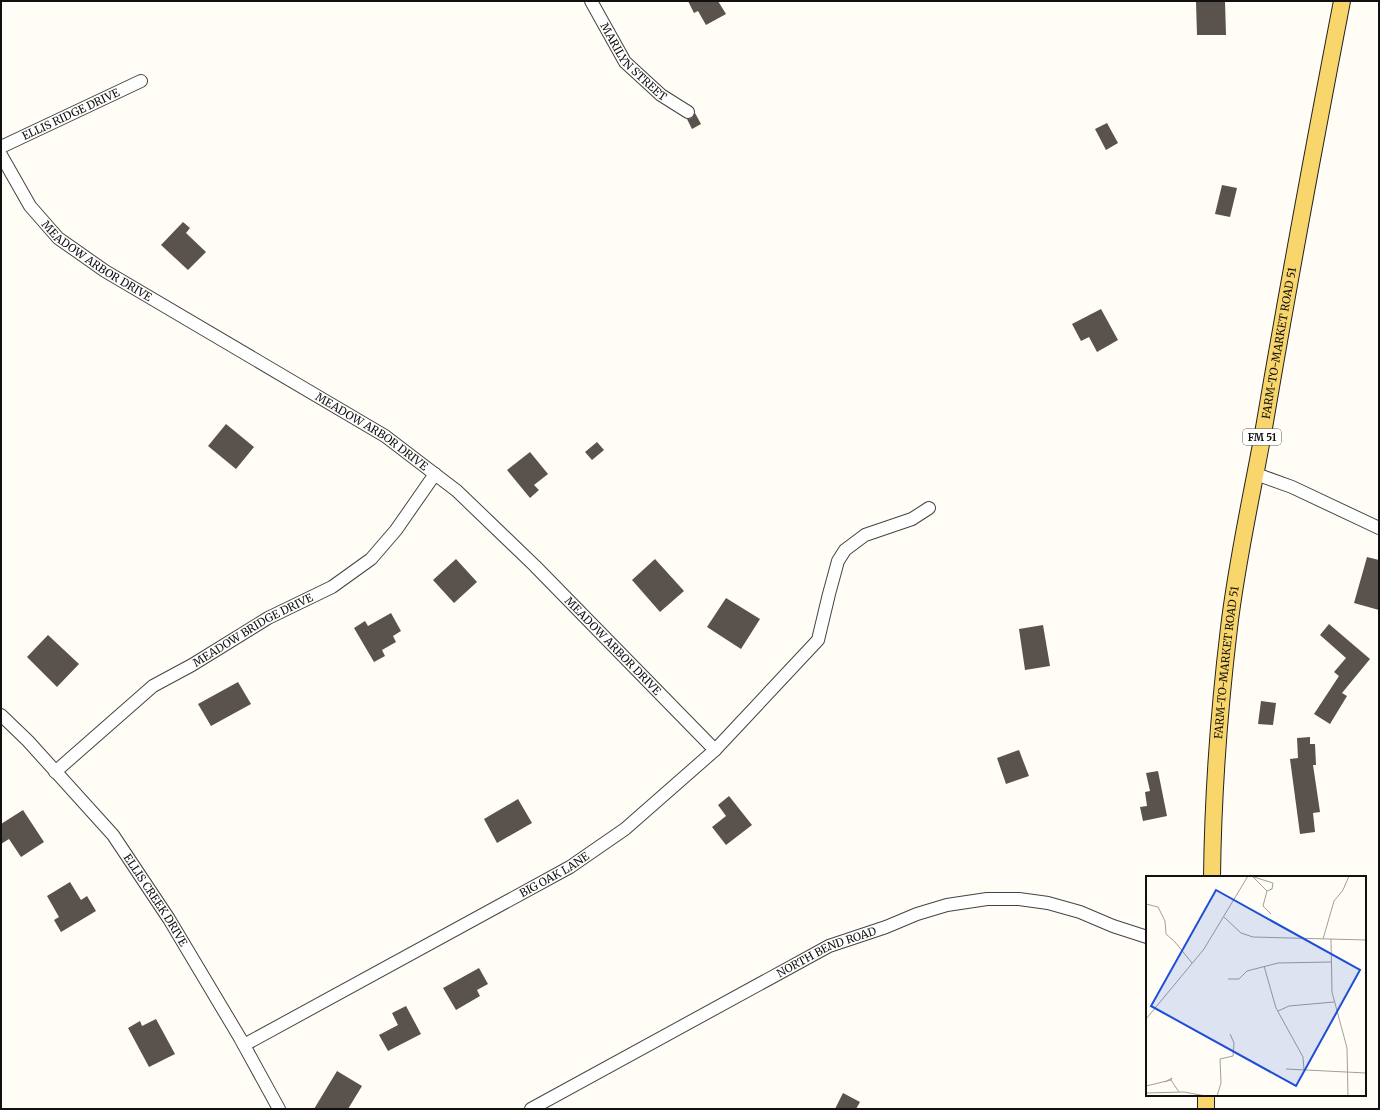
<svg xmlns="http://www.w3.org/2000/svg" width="1380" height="1110" viewBox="0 0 1380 1110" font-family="Merriweather,serif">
<rect width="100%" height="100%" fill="#fffdf5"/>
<!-- building -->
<path fill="#5a524d" d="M 688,1 L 718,1 L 726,14 L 706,25 L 698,11 L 694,13 Z
M 1225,1 L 1226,35 L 1197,35 L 1196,2 Z
M 695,113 L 701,124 L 692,129 L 687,119 L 692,118 Z
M 1107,123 L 1118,143 L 1106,150 L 1095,129 Z
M 1222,185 L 1237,188 L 1230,217 L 1215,214 Z
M 183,222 L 190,228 L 186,233 L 206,252 L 188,270 L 161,245 Z
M 1101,309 L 1118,340 L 1097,352 L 1089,337 L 1081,341 L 1072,324 Z
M 226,424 L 254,447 L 236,469 L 208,446 Z
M 597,442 L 604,450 L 592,460 L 585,452 Z
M 530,452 L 548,474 L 534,485 L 539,490 L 530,498 L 507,470 Z
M 1367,557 L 1379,560 L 1379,610 L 1354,603 Z
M 456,559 L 477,582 L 454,603 L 433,580 Z
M 655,559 L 684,591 L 660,612 L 632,580 Z
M 726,598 L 760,619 L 741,649 L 707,627 Z
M 391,613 L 401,631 L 393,636 L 396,642 L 382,650 L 385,656 L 374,662 L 354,628 L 365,621 L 368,626 Z
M 1329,624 L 1370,659 L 1342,693 L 1347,696 L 1330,724 L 1314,714 L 1339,676 L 1334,672 L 1346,658 L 1320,635 Z
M 1043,625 L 1050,666 L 1025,670 L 1019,629 Z
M 48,635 L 79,664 L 57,687 L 27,657 Z
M 238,682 L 251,704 L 211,726 L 198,704 Z
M 1261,701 L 1276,703 L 1273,725 L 1258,724 Z
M 1310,737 L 1310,744 L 1315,744 L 1316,765 L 1313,765 L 1320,812 L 1313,813 L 1315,832 L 1300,834 L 1290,759 L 1298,758 L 1297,738 Z
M 1019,750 L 1029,776 L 1006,784 L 997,758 Z
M 1158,771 L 1167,816 L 1143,821 L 1140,807 L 1147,806 L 1145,792 L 1150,791 L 1146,773 Z
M 729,796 L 752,825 L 726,845 L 712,827 L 726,816 L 718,805 Z
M 518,799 L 532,823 L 497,843 L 484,819 Z
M 23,810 L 44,842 L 21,857 L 9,839 L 1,844 L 1,824 Z
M 70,882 L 81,900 L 87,896 L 96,911 L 61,932 L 54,920 L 59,917 L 47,896 Z
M 479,968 L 488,984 L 477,990 L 480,996 L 456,1010 L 443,988 Z
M 406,1006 L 421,1034 L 388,1051 L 379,1035 L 398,1025 L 392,1013 Z
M 156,1019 L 175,1054 L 149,1067 L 128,1028 L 140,1021 L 142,1026 Z
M 337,1071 L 362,1086 L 348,1109 L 314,1109 Z
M 843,1093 L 860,1102 L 856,1109 L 835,1109 Z"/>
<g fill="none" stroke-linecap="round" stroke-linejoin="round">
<defs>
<g id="minor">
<path id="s1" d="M 591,1 L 625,62 L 661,95 L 688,112"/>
<path id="s2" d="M 1,147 L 141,81"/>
<path id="s3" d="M 1,155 L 30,206 L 58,238 L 105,271 L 385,436 L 457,491 L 535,566 L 715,750"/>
<path d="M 1256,474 L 1292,487 L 1379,528"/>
<path id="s4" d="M 1,715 L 28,741 L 113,835 L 169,919 L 240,1038 L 279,1109"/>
<path id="s5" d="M 55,772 L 153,686 L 192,665 L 268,618 L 332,587 L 371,559 L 396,530 L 435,474"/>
<path id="s6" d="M 244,1045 L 570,867 L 625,829 L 715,750 L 818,640 L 829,594 L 838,561 L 845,550 L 865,535 L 912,519 L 929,508"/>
<path id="s7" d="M 531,1109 L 829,946 L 886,927 L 917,914 L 947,905 L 987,899 L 1019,899 L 1048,903 L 1080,912 L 1113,926 L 1147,937"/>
</g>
<g id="major">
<path id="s8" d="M 1212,877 C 1213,794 1219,711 1229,628 C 1237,559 1253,491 1265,422 C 1289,281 1315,141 1342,1"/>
<path d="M 1206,1109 L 1206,1095"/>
</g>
</defs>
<!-- minor casing -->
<use href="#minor" stroke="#444" stroke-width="14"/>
<!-- major casing -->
<use href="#major" stroke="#222" stroke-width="18"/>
<!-- minor -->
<use href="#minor" stroke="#fff" stroke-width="12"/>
<!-- major -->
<use href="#major" stroke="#f9d66b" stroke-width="16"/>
</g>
<g text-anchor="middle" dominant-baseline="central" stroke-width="4" stroke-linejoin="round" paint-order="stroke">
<!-- shield labels -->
<rect fill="#fff" stroke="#585858" stroke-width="1" x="1243" y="429" width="38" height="16" rx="3"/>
<g font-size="10" font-weight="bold" fill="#111">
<text x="1262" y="437">FM 51</text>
</g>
<!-- street labels -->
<g font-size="11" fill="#111" stroke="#fff">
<text stroke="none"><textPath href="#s1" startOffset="75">MARILYN STREET</textPath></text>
<text stroke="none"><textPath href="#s2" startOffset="77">ELLIS RIDGE DRIVE</textPath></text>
<text stroke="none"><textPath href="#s3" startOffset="146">MEADOW ARBOR DRIVE</textPath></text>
<text stroke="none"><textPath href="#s8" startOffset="539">FARM-TO-MARKET ROAD 51</textPath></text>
<text stroke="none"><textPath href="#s3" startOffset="470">MEADOW ARBOR DRIVE</textPath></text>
<text stroke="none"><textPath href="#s5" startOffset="245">MEADOW BRIDGE DRIVE</textPath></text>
<text stroke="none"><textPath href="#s3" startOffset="794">MEADOW ARBOR DRIVE</textPath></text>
<text stroke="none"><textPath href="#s8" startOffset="215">FARM-TO-MARKET ROAD 51</textPath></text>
<text stroke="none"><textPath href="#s6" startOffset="354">BIG OAK LANE</textPath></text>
<text stroke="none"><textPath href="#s4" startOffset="242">ELLIS CREEK DRIVE</textPath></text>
<text stroke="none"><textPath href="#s7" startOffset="335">NORTH BEND ROAD</textPath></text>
</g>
</g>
<!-- overview -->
<g transform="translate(1146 876)">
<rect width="220" height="220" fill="#fffdf5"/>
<path fill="none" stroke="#a09f9a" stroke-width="1" d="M 106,0 L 121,15 L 117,30 L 125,38M 108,1 L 127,7 L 126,13 L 121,15M 0,28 L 12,31 L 19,45 L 20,58 L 29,66 L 46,87M 78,41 L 95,57 L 107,61 L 220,64M 177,63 L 188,25 L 197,14 L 203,0M 185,63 L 186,116 L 201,172 L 202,220M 118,90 L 130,132 L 157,181 L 158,194M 82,103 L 93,103 L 101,95 L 132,87 L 185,86M 132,135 L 143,130 L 188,126M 0,143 L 58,73 L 102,0M 140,193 L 220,197M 19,206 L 26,202 L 25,204 L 33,216M 0,210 L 25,204M 0,217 L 38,216 L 60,220M 71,220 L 75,207 L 74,183 L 87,180 L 88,167 L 84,158"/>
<path fill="#1d4ed8" fill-opacity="0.15" stroke="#1d4ed8" stroke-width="2" d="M 70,14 L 214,94 L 150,210 L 5,130 Z"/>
<rect width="220" height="220" fill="none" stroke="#111" stroke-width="2"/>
</g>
<!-- border -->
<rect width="1380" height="1110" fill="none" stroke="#111111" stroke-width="4"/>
</svg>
